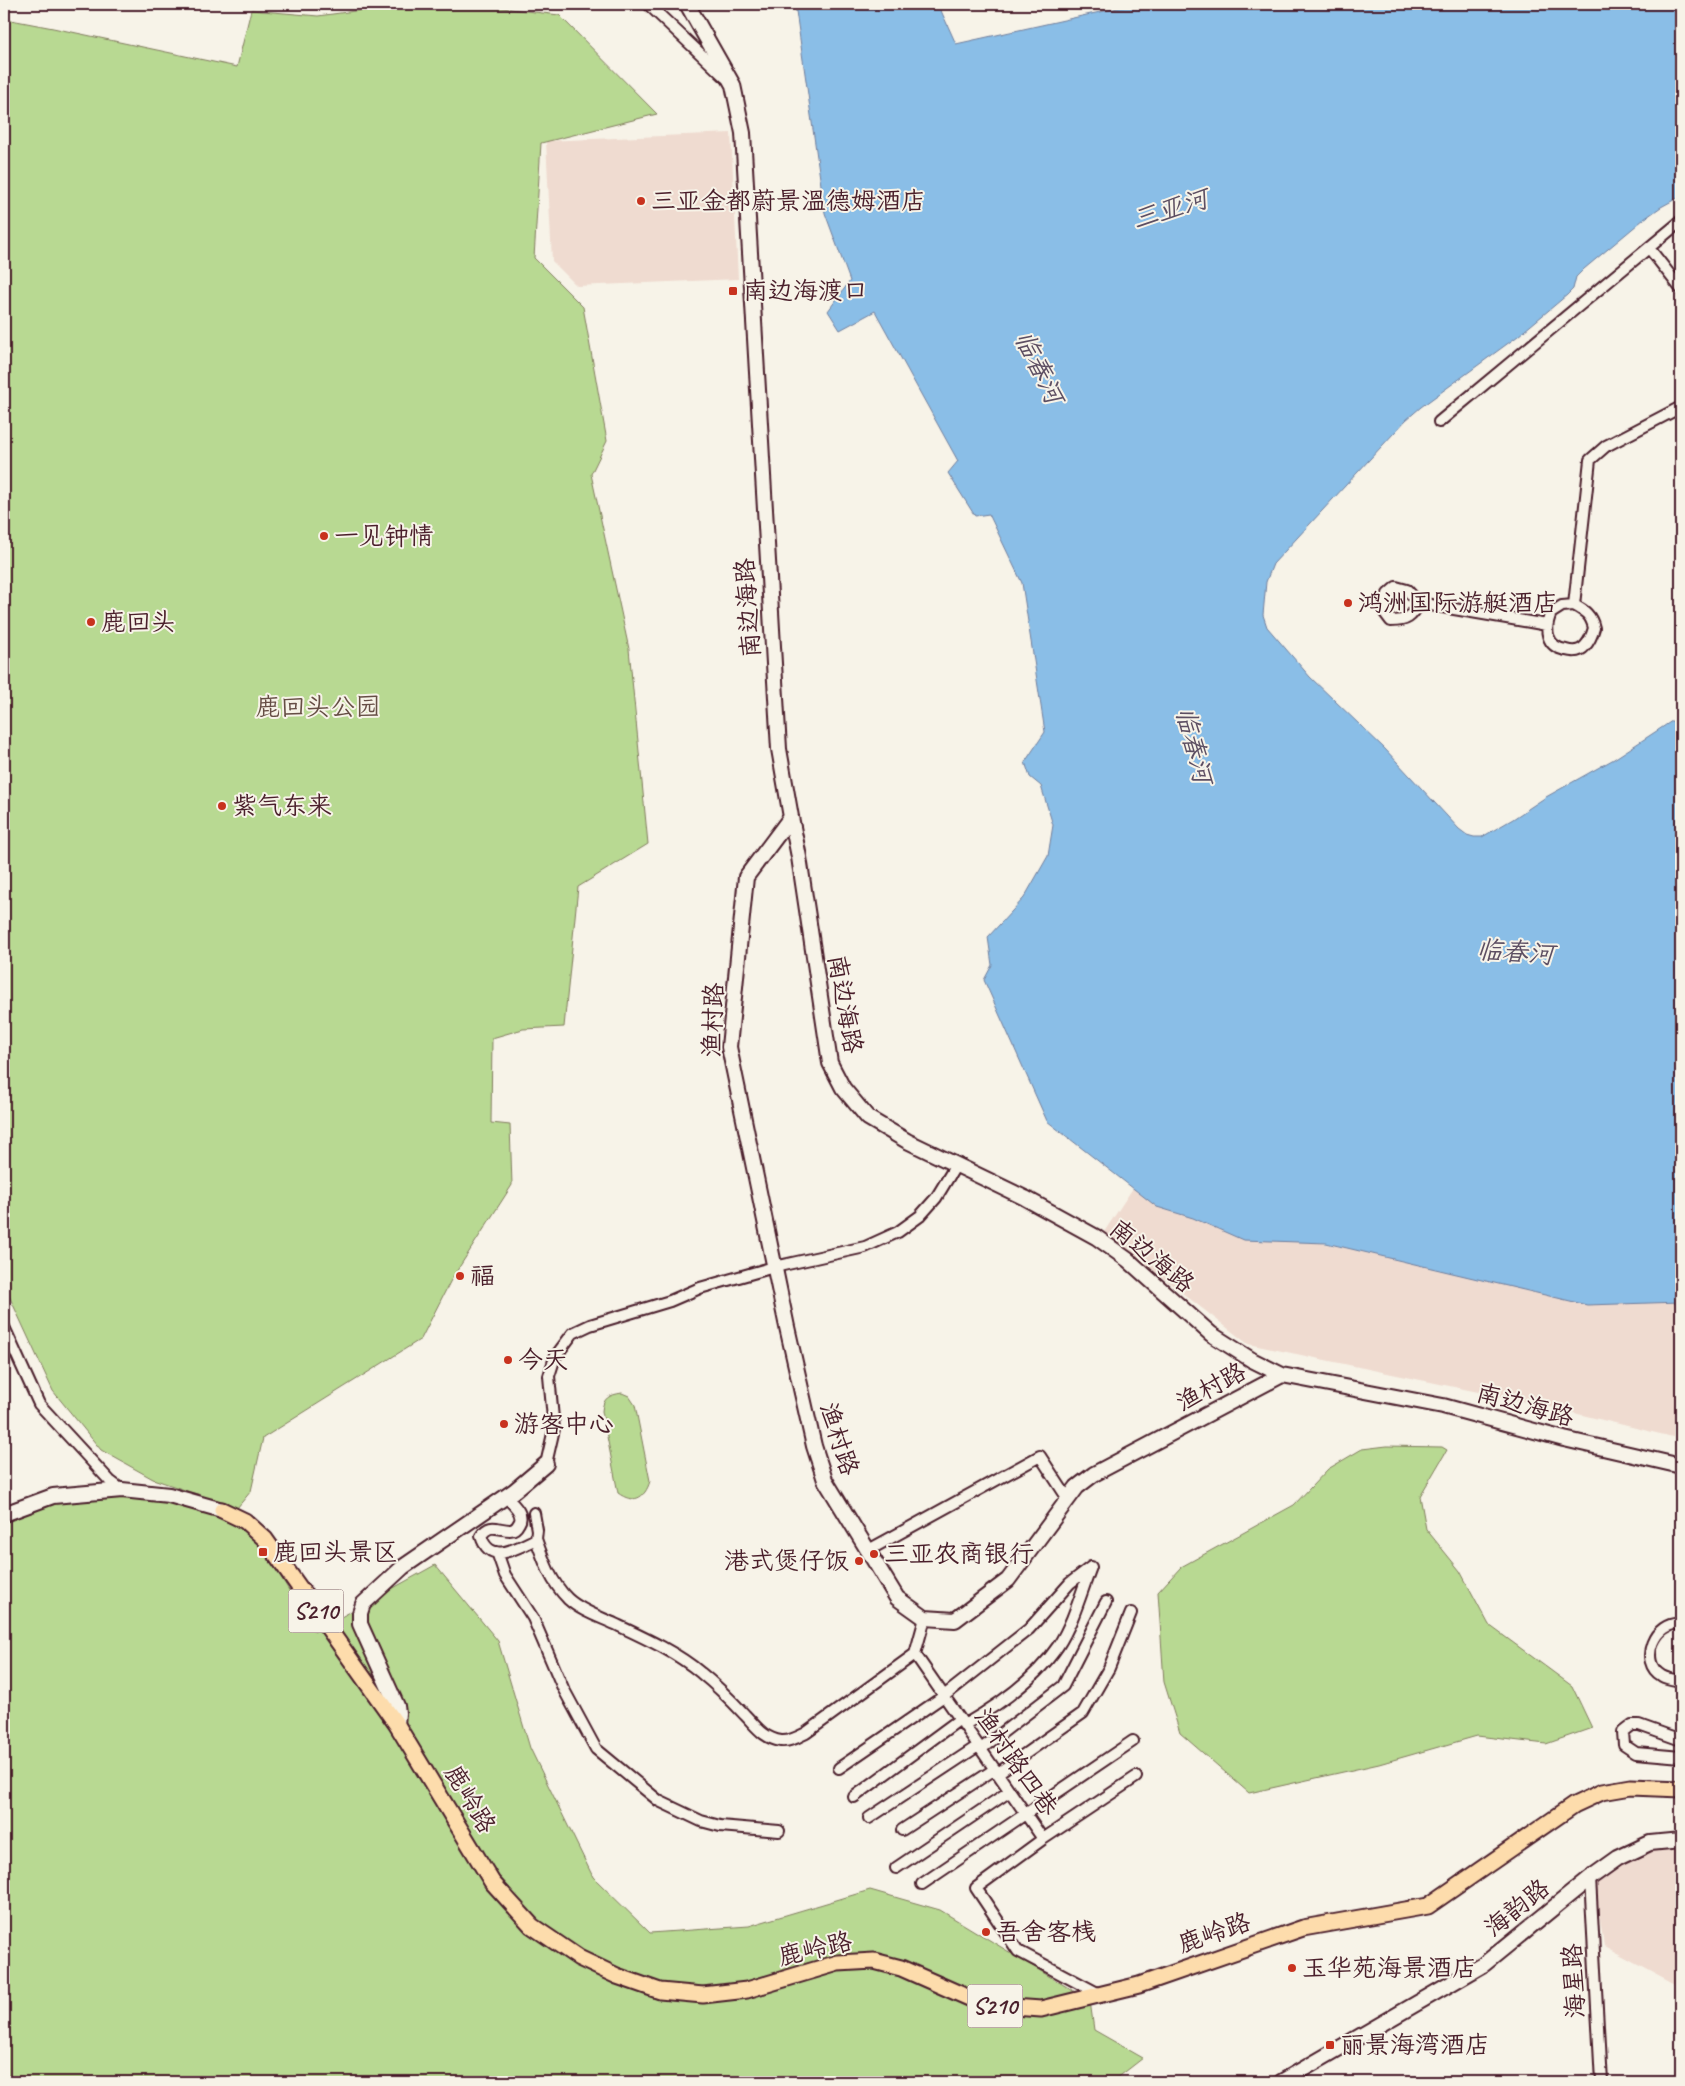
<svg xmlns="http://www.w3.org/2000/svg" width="1685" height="2086" viewBox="0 0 1685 2086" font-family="Caveat,'LXGW WenKai TC',sans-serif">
<rect width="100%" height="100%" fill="#f7f3e8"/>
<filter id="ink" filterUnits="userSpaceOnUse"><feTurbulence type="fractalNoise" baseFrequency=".02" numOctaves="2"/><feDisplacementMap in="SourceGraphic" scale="10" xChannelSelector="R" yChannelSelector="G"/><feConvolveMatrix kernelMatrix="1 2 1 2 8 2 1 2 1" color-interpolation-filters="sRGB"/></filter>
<g filter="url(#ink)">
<!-- built -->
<path fill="#efdbd0" d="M 731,133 L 738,279 L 577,286 L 552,261 L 546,141 Z
M 1135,1185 L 1222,1223 L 1569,1293 L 1681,1303 L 1681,1439 L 1545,1406 L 1248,1344 L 1104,1232 Z
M 1681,1841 L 1681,1987 L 1604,1946 L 1594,1882 L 1619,1859 Z"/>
<!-- green -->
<path fill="#b8d992" stroke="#817c5e" d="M 406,4 L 469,4 L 559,15 L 657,114 L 541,143 L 534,258 L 583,307 L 607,441 L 591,474 L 629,649 L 648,844 L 578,887 L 564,1027 L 523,1029 L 492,1038 L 491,1123 L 510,1125 L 512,1185 L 451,1280 L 421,1339 L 263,1438 L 251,1491 L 237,1508 L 153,1479 L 101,1450 L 53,1391 L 4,1285 L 4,21 L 11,20 L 53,28 L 237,67 L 251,10 L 318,16 Z
M 622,1393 L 629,1396 L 635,1405 L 650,1481 C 645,1499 633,1504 618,1493 L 602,1411 C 603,1398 609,1395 622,1393 Z
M 1387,1446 L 1442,1447 L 1447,1450 L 1420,1496 L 1426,1529 L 1460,1571 L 1489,1625 L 1572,1686 L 1592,1728 L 1546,1744 L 1477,1736 L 1379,1764 L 1249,1793 L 1180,1733 L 1164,1682 L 1158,1592 L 1181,1567 L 1294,1505 L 1328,1469 L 1362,1449 Z
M 100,1486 L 203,1506 L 251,1527 L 314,1632 L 435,1565 L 498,1641 L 530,1748 L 593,1877 L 650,1933 L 749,1926 L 870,1890 L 940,1910 L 1090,2001 L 1094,2030 L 1143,2058 L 1112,2082 L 4,2082 L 4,1518 Z"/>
<!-- water -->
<path fill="#8abee7" stroke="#707e9c" d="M 795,4 L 938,4 L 956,44 L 1136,4 L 1681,4 L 1681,196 L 1661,207 L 1644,219 L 1584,269 L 1576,277 L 1573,289 L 1567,295 L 1518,336 L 1421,407 L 1406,420 L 1273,564 L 1266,582 L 1263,615 L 1267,627 L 1310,677 L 1385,749 L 1459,829 L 1467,835 L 1474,837 L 1482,837 L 1513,819 L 1546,797 L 1614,759 L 1681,715 L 1681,1302 L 1587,1305 L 1326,1243 L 1243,1240 L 1193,1218 L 1157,1207 L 1047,1121 L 984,980 L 992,965 L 988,937 L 1024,898 L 1048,856 L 1053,825 L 1041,786 L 1030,777 L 1025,762 L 1045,732 L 1022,583 L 989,514 L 975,516 L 948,473 L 958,461 L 875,311 L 840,330 L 828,311 L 850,281 L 825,213 Z"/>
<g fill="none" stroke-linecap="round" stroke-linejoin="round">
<defs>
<path id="street" d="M 648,4 L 725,77
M 1649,248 L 1681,289
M 1439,422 L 1681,221
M 1419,603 C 1412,617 1407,621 1391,621 L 1385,613 L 1388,594 L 1396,587 L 1407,590 L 1419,603 L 1547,625
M 1574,605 L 1562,606 L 1551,613 C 1544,629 1546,647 1566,650 C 1573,652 1580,652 1585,646 C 1590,641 1592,635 1594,628 C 1591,615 1585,611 1574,605 L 1590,460 L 1606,446 L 1681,407
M 4,1327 L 39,1404 L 110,1481 L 122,1490
M 546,1464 L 554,1429 L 549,1376 L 555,1357 L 573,1333 L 590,1325 L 670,1301 L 700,1288 L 774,1267 L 865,1247 L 898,1232 L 920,1216 L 936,1198 L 956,1165
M 506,1497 C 512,1503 525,1514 519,1523 C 517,1527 514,1530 510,1530 C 498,1530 490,1522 481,1536 C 490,1566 517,1548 536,1539 L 537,1530 L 534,1513
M 536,1539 C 544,1562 551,1582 568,1599 C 581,1611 600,1617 615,1624 C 645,1638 676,1652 701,1673 C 716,1685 731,1700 745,1715 C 756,1726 763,1738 781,1741 C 789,1742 798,1737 806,1733 L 915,1654
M 867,1551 L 1040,1456 L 1068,1499
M 497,1552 L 505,1575 L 533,1618 L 563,1688 L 596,1749 L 659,1801 L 701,1821 L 720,1826 L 779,1831
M 925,1618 L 915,1654 L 1043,1839 L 976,1888 L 1018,1951 L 1101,1995
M 1681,1624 C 1655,1620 1637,1662 1662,1676 C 1667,1679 1676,1680 1681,1681
M 964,1725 C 999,1705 1035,1680 1058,1646 C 1073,1623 1081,1593 1091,1567
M 1681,1740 L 1639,1725 L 1632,1725 L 1623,1732 L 1624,1745 L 1636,1753 L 1681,1757
M 981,1749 L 1063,1686 L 1106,1602
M 839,1768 L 944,1696 L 1029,1629 L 1070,1583 L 1091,1567
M 998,1773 L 1083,1713 L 1109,1668 L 1131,1613
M 854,1797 L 960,1719
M 869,1818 L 978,1746
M 902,1830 L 995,1769
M 1043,1839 L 1136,1777
M 896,1868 L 1010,1791
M 1590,1878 L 1601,2082
M 922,1884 L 1133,1741"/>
<path id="secondary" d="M 687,4 L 733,85 L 743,133 L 779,749 L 791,817 L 799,857 L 830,1063 L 843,1088 L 868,1118 L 907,1141 L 1025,1198 L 1096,1237 L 1128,1260 L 1211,1334 L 1252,1360 L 1282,1375 L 1443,1406 L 1564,1439 L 1681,1466
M 791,817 L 746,877 L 729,1047 L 787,1327 L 814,1446 L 825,1480 L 897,1598 L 925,1618 L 955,1620 L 1008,1580 L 1077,1487 L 1094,1474 L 1282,1375
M 4,1514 L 53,1496 L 122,1490 L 169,1495 L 222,1510
M 397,1725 L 398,1713 L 397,1706 L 360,1624 L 360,1613 L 363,1604 L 403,1567 L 514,1491 L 546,1464
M 1281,2082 L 1483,1965 L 1590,1878 L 1618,1858 L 1650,1843 L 1681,1840"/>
<path id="primary" d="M 222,1510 L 245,1521 L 265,1539 L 397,1725 L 492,1882 L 532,1926 L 579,1958 L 617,1976 L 660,1991 L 703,1995 L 747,1990 L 838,1963 L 874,1961 L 901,1968 L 985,2005 L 1041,2009 L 1139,1985 L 1303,1928 L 1428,1906 L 1574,1805 L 1602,1792 L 1631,1787 L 1681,1789"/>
</defs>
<!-- street casing -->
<use href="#street" stroke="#4a1f2b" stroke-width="14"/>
<!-- secondary casing -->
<use href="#secondary" stroke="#4a1f2b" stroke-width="18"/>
<!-- primary casing -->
<use href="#primary" stroke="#4a1f2b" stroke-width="19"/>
<!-- street -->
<use href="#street" stroke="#f7f3e8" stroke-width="10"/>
<!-- secondary -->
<use href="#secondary" stroke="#f7f3e8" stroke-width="14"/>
<!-- primary -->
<use href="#primary" stroke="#fddcac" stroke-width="15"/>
</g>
</g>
<!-- markers -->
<g fill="#c8321e" stroke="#f7f3e8" stroke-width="2">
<circle cx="641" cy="201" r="5"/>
<rect x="728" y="286" width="10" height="10" rx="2.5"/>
<circle cx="324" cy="536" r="5"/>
<circle cx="1348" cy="603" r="5"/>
<circle cx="91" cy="622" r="5"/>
<circle cx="222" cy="806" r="5"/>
<circle cx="460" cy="1276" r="5"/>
<circle cx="508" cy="1360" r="5"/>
<circle cx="504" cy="1424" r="5"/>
<rect x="258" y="1547" width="10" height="10" rx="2.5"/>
<circle cx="874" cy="1554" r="5"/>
<circle cx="859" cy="1561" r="5"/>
<circle cx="986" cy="1932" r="5"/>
<circle cx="1292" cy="1968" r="5"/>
<rect x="1325" y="2040" width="10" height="10" rx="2.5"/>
</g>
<g text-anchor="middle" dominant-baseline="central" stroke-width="4" stroke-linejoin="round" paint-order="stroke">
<!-- shield labels -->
<g fill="#f7f3e8" stroke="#7e5f64" stroke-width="1">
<rect x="288.5" y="1589.5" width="55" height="43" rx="4"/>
<rect x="967.5" y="1984.5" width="55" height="43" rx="4"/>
</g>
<g font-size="24" font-weight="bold" fill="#4a1f2b">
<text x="316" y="1611">S210</text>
<text x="995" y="2006">S210</text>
</g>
<!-- poi labels -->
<g font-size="25" fill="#4a1f2b" stroke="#f7f3e8" text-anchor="start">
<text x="651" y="201">三亚金都蔚景温德姆酒店</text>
<text x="743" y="291">南边海渡口</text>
<text x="334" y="536">一见钟情</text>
<text x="1358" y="603">鸿洲国际游艇酒店</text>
<text x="101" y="622">鹿回头</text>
<text x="232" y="806">紫气东来</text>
<text x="470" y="1276">福</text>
<text x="518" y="1360">今天</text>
<text x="514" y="1424">游客中心</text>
<text x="273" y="1552">鹿回头景区</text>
<text x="884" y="1554">三亚农商银行</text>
<text x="849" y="1561" text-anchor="end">港式煲仔饭</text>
<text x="996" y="1932">吾舍客栈</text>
<text x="1302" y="1968">玉华苑海景酒店</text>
<text x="1340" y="2045">丽景海湾酒店</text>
</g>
<!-- street labels -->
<g font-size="25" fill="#4a1f2b" stroke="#f7f3e8">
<text transform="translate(748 608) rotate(-94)">南边海路</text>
<text transform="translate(845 1004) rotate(80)">南边海路</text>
<text transform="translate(713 1020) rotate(-88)">渔村路</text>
<text transform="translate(1152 1256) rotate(39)">南边海路</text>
<text transform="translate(1211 1387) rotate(-28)">渔村路</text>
<text transform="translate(1525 1405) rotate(15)">南边海路</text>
<text transform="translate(839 1439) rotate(72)">渔村路</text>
<text transform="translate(1016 1762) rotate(55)">渔村路四巷</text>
<text transform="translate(470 1799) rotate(59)">鹿岭路</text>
<text transform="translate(1517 1908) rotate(-39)">海韵路</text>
<text transform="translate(1214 1933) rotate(-19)">鹿岭路</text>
<text transform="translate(815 1949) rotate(-13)">鹿岭路</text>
<text transform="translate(1574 1981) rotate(-93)">海星路</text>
</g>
<!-- park labels -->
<g font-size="25" fill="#664e45" stroke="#f7f3e8">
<text x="318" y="707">鹿回头公园</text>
</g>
<!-- water labels -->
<g font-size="26" font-style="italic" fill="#5d4f63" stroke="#f7f3e8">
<text transform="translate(1170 209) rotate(-17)">三亚河</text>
<text transform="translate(1039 367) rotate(64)">临春河</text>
<text transform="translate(1194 745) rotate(76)">临春河</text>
<text transform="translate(1515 952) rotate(4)">临春河</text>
</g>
</g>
<!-- margin -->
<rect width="1685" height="2086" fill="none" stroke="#f7f3e8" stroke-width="20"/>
<rect x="10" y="10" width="1665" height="2066" fill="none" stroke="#4a1f2b" stroke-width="2" filter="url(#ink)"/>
</svg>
